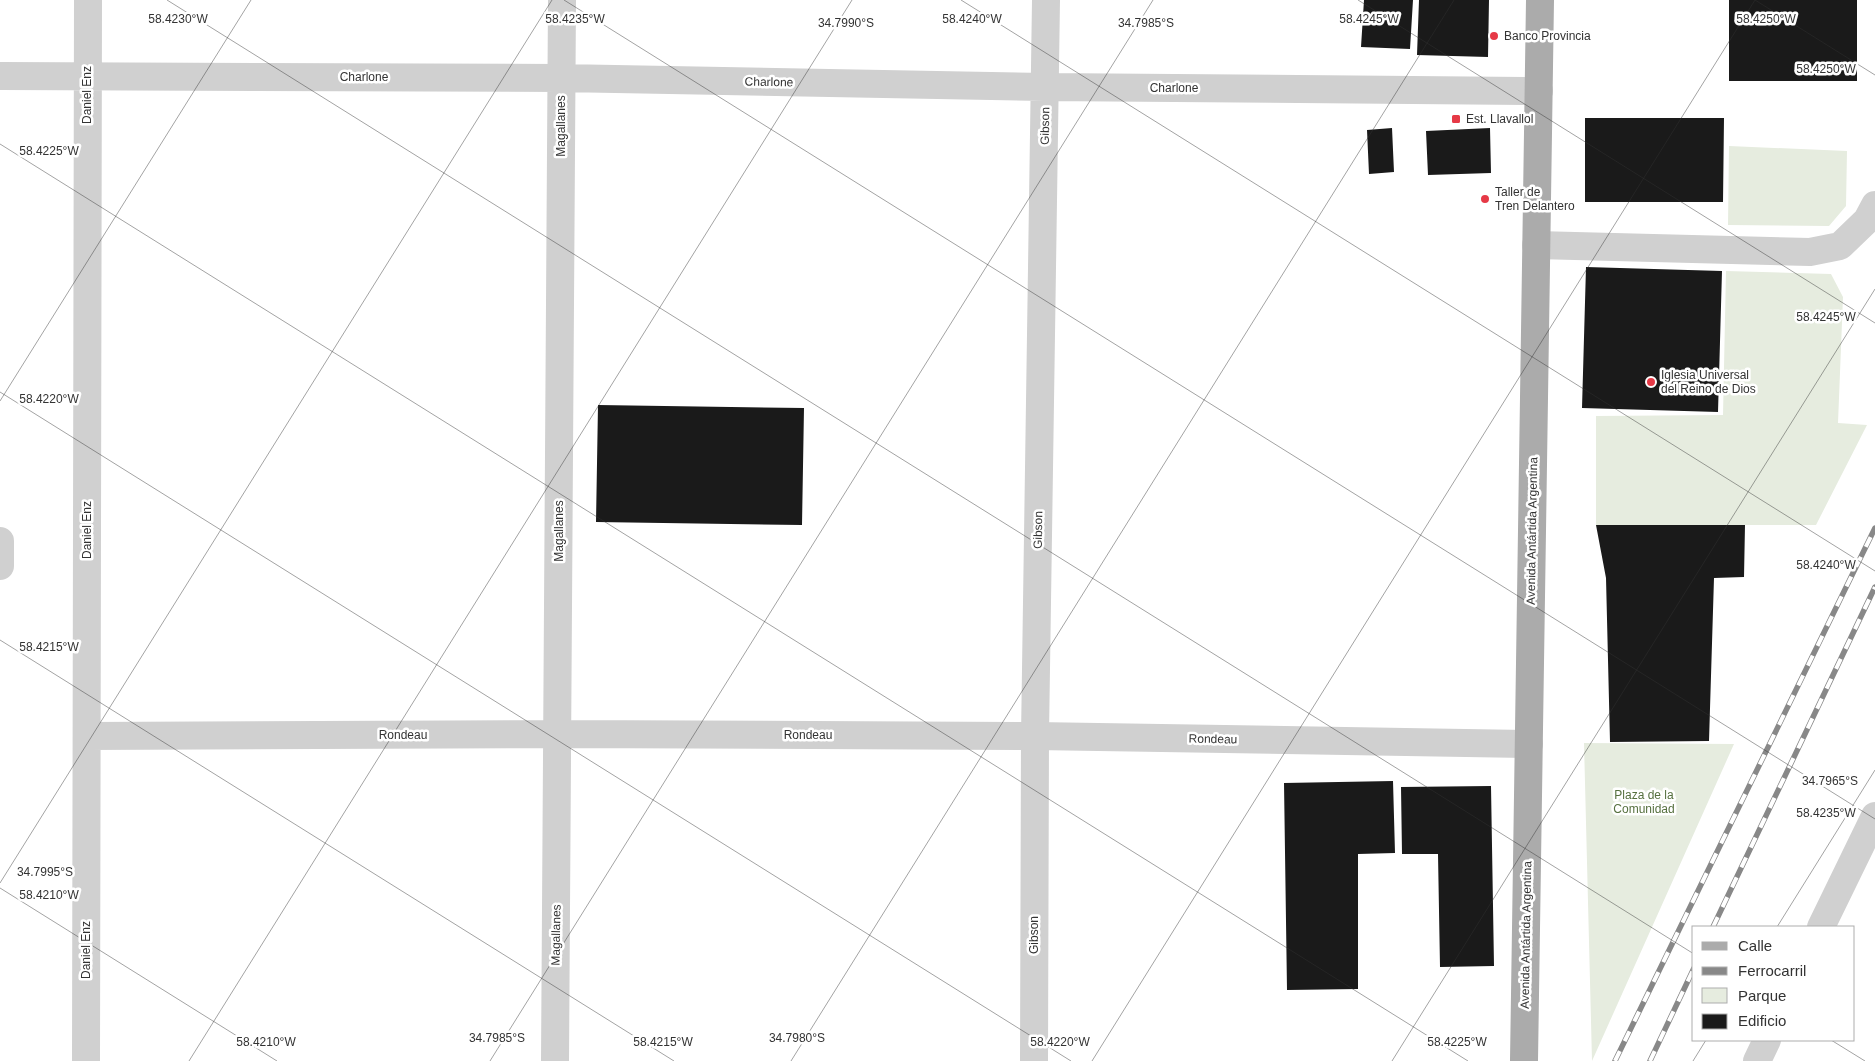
<svg xmlns="http://www.w3.org/2000/svg" width="1875" height="1061" viewBox="0 0 1875 1061" font-family="Arial,sans-serif">
<rect width="100%" height="100%" fill="#fff"/>
<!-- green -->
<path fill="#e6ecdf" d="M 1729,146 L 1847,151 L 1846,206 L 1829,226 L 1728,225 Z
M 1726,271 L 1831,274 L 1843,297 L 1838,423 L 1867,425 L 1816,525 L 1596,525 L 1596,416 L 1723,415 Z
M 1584,743 L 1734,744 L 1592,1061 Z"/>
<!-- building -->
<path fill="#1a1a1a" d="M 1364,0 L 1413,0 L 1410,49 L 1361,47 Z
M 1419,0 L 1489,0 L 1488,57 L 1417,55 Z
M 1729,0 L 1857,0 L 1857,81 L 1729,81 Z
M 1585,118 L 1724,118 L 1723,202 L 1585,202 Z
M 1392,128 L 1394,172 L 1369,174 L 1367,130 Z
M 1490,128 L 1491,173 L 1428,175 L 1426,131 Z
M 1586,267 L 1722,271 L 1718,412 L 1582,408 Z
M 598,405 L 804,408 L 802,525 L 596,522 Z
M 1596,525 L 1745,525 L 1744,577 L 1714,578 L 1709,741 L 1610,742 L 1606,578 Z
M 1393,781 L 1395,853 L 1358,854 L 1358,989 L 1287,990 L 1284,783 Z
M 1491,786 L 1494,966 L 1440,967 L 1438,854 L 1402,854 L 1401,787 Z"/>
<g fill="none" stroke-linecap="round" stroke-linejoin="round">
<!-- minor -->
<path stroke="#d0d0d0" stroke-width="28" d="M 0,76 L 561,78 L 1045,87 L 1539,91
M 1536,245 L 1810,252 L 1840,246 L 1867,220 L 1875,205
M 0,541 L 0,566
M 87,736 L 557,734 L 1035,736 L 1529,744
M 1821,927 L 1875,816
M 86,1061 L 88,0
M 555,1061 L 562,0
M 1034,1061 L 1035,736 L 1046,0
M 1757,1061 L 1767,1040"/>
<!-- major -->
<path stroke="#ababab" stroke-width="28" d="M 1524,1061 L 1540,0"/>
<defs>
<path id="rail" d="M 1713,927 L 1875,587
M 1615,1061 L 1875,528
M 1650,1061 L 1694,968"/>
</defs>
<!-- rail casing -->
<use href="#rail" stroke="#888" stroke-width="5.5"/>
<!-- rail -->
<use href="#rail" stroke="#fff" stroke-width="4" stroke-dasharray="11" stroke-linecap="butt"/>
</g>
<!-- ticks -->
<path fill="none" stroke="#333" stroke-width="1" stroke-opacity="0.45" d="M 167,0 L 1694,954M 564,0 L 1875,819M 961,0 L 1875,571M 1358,0 L 1875,323M 1755,0 L 1875,75M 0,144 L 1468,1061M 0,392 L 1071,1061M 0,401 L 251,0M 0,640 L 674,1061M 0,883 L 552,0M 0,888 L 277,1061M 1777,927 L 1875,770M 1831,1040 L 1865,1061M 189,1061 L 852,0M 490,1061 L 1153,0M 791,1061 L 1454,0M 1092,1061 L 1755,0M 1392,1061 L 1875,289M 1693,1061 L 1706,1040"/>
<!-- markers -->
<g fill="#e63946" stroke="#fff" stroke-width="2">
<circle cx="1494" cy="36" r="5"/>
<rect x="1451" y="114" width="10" height="10" rx="2.5"/>
<circle cx="1485" cy="199" r="5"/>
<circle cx="1651" cy="382" r="5"/>
</g>
<g text-anchor="middle" dominant-baseline="central" stroke-width="5" stroke-linejoin="round" paint-order="stroke">
<!-- poi labels -->
<g font-size="12" fill="#333" stroke="#fff" text-anchor="start">
<text x="1504" y="36">Banco Provincia</text>
<text x="1466" y="119">Est. Llavallol</text>
<text x="1495" y="192">Taller de<tspan x="1495" dy="14">Tren Delantero</tspan></text>
<text x="1661" y="375">Iglesia Universal<tspan x="1661" dy="14">del Reino de Dios</tspan></text>
</g>
<!-- street labels -->
<g font-size="12" fill="#333" stroke="#fff">
<text x="364" y="77">Charlone</text>
<text transform="translate(769 82) rotate(1)">Charlone</text>
<text x="1174" y="88">Charlone</text>
<text transform="translate(87 95) rotate(-90)">Daniel Enz</text>
<text transform="translate(561 126) rotate(-90)">Magallanes</text>
<text transform="translate(1045 126) rotate(-89)">Gibson</text>
<text transform="translate(87 530) rotate(-90)">Daniel Enz</text>
<text transform="translate(1038 530) rotate(-89)">Gibson</text>
<text transform="translate(559 531) rotate(-90)">Magallanes</text>
<text transform="translate(1532 531) rotate(-89)">Avenida Antártida Argentina</text>
<text x="403" y="735">Rondeau</text>
<text x="808" y="735">Rondeau</text>
<text transform="translate(1213 739) rotate(1)">Rondeau</text>
<text transform="translate(556 935) rotate(-89)">Magallanes</text>
<text transform="translate(1034 935) rotate(-90)">Gibson</text>
<text transform="translate(1526 935) rotate(-89)">Avenida Antártida Argentina</text>
<text transform="translate(86 950) rotate(-90)">Daniel Enz</text>
</g>
<!-- park labels -->
<g font-size="12" fill="#56703f" stroke="#fff">
<text x="1644" y="795">Plaza de la<tspan x="1644" dy="14">Comunidad</tspan></text>
</g>
</g>
<g font-size="12" text-anchor="middle" fill="#333" stroke="#fff" stroke-width="5" stroke-linejoin="round" paint-order="stroke">
<text x="972" y="23">58.4240°W</text>
<text x="178" y="23">58.4230°W</text>
<text x="575" y="23">58.4235°W</text>
<text x="1369" y="23">58.4245°W</text>
<text x="1766" y="23">58.4250°W</text>
<text x="846" y="27">34.7990°S</text>
<text x="1146" y="27">34.7985°S</text>
<text x="1826" y="73">58.4250°W</text>
<text x="49" y="155">58.4225°W</text>
<text x="1826" y="321">58.4245°W</text>
<text x="49" y="403">58.4220°W</text>
<text x="1826" y="569">58.4240°W</text>
<text x="49" y="651">58.4215°W</text>
<text x="1830" y="785">34.7965°S</text>
<text x="1826" y="817">58.4235°W</text>
<text x="45" y="876">34.7995°S</text>
<text x="49" y="899">58.4210°W</text>
<text x="497" y="1042">34.7985°S</text>
<text x="797" y="1042">34.7980°S</text>
<text x="266" y="1046">58.4210°W</text>
<text x="663" y="1046">58.4215°W</text>
<text x="1060" y="1046">58.4220°W</text>
<text x="1457" y="1046">58.4225°W</text>
</g>
<!-- legend -->
<rect x="1692" y="926" width="162" height="115" fill="#ffffff" stroke="#adadad"/>
<rect x="1702" y="942" width="25" height="8" fill="#ababab" stroke="#adadad"/>
<text x="1738" y="951" font-size="15" fill="#333333">Calle</text>
<rect x="1702" y="967" width="25" height="8" fill="#888888" stroke="#adadad"/>
<text x="1738" y="976" font-size="15" fill="#333333">Ferrocarril</text>
<rect x="1702" y="988" width="25" height="15" fill="#e6ecdf" stroke="#adadad"/>
<text x="1738" y="1001" font-size="15" fill="#333333">Parque</text>
<rect x="1702" y="1014" width="25" height="15" fill="#1a1a1a" stroke="#adadad"/>
<text x="1738" y="1026" font-size="15" fill="#333333">Edificio</text>
</svg>
